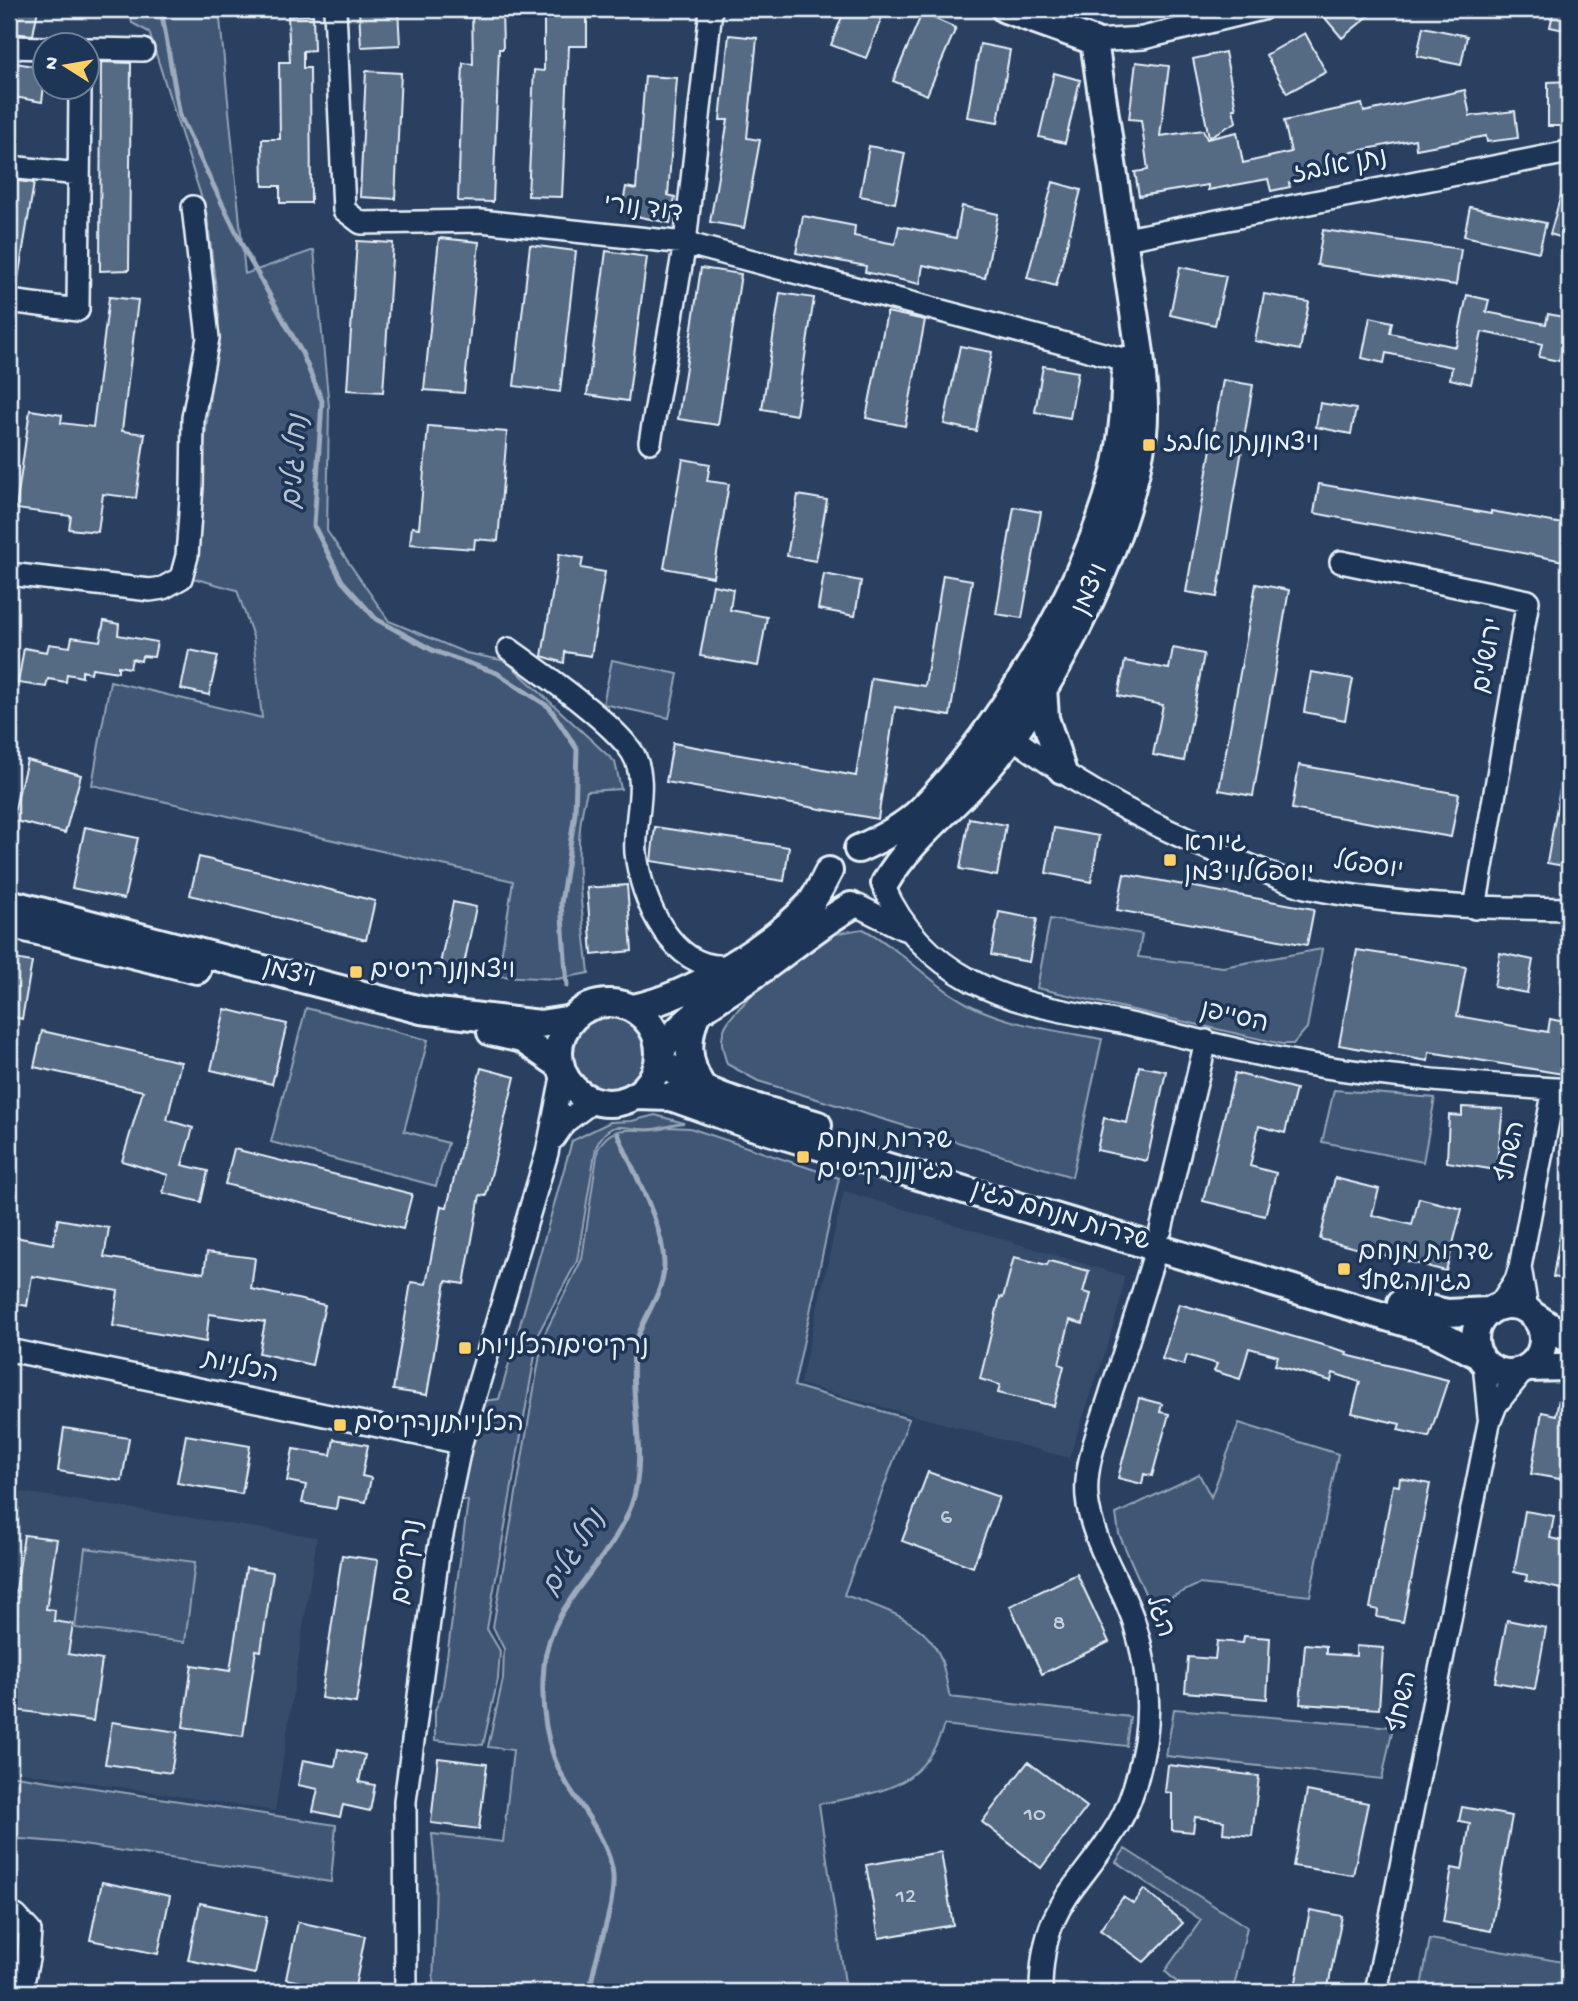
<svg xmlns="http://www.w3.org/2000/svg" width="1578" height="2001" viewBox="0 0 1578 2001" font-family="'Gochi Hand','Playpen Sans Hebrew',sans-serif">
<rect width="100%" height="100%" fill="#294061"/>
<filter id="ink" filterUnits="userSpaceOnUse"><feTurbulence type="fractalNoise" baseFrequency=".0143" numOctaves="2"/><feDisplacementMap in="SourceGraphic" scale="14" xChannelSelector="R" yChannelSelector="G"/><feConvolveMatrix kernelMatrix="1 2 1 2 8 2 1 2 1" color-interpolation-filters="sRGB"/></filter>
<g filter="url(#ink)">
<!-- built -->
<path fill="#364d6b" d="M 844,1191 L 1124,1276 L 1121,1298 L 1108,1344 L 1069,1458 L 800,1384 Z
M 9,1490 L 317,1537 L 275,1811 L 9,1770 Z"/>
<!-- green -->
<path fill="#415774" stroke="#94a4b6" stroke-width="2" d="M 129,9 L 219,9 L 245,274 L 314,250 L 329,407 L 327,531 L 389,621 L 466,653 L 506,661 L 615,762 L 621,789 L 587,791 C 570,849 583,914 589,973 L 557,979 L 498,976 L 513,881 L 92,785 L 110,681 L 262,718 L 253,637 L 237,590 L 189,577 L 219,316 L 207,215 L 149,32 L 132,23 Z
M 612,660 L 678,674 L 669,718 L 603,704 Z
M 1050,919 L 1142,934 L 1138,957 L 1223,967 L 1322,949 L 1307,1028 L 1293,1044 L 1282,1044 L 1037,988 Z
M 863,929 C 901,949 929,983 968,1004 C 1008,1025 1058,1031 1102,1039 L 1072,1177 L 758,1081 L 727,1064 C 723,1051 719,1040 725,1027 C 735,1005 800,954 822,941 C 834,933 849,931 863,929 Z
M 306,1008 L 428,1040 L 404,1131 L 448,1143 L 436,1186 L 271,1142 Z
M572 1054a38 38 0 1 1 76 0a38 38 0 1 1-76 0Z
M 1334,1090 L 1435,1098 L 1423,1162 L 1322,1142 Z
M 655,1115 L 684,1123 C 673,1124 662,1128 652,1129 C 625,1132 612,1114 596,1147 L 577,1261 L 539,1332 L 487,1629 L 500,1651 L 498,1679 L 483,1745 L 435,1740 L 435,1710 L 442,1694 L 468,1501 L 459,1499 L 483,1401 L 499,1399 L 572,1141 L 610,1122 L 632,1121 Z
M 668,1127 L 690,1128 L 839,1178 L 794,1386 L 909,1419 L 844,1595 C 877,1606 923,1619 939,1654 C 945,1667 946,1683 950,1697 L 1130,1717 L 1126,1746 L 944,1725 C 923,1791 878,1792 819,1804 L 845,1983 L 823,1983 L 821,1992 L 433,1992 L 436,1877 L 432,1834 L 503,1842 L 513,1750 L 488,1747 L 503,1679 L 504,1649 L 493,1627 L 543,1337 L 582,1259 L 598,1149 C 615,1116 640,1138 668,1127 Z
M 1239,1423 L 1338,1454 L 1310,1596 L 1199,1584 L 1151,1607 L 1119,1534 L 1116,1514 L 1199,1474 L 1211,1497 Z
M 85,1548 L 195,1562 L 185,1642 L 75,1628 Z
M 1174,1709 L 1393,1727 L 1382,1779 L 1166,1756 Z
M 9,1775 L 336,1825 L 331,1882 L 69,1843 L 9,1838 Z
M 1125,1849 L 1247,1927 L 1233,1992 L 1183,1992 L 1183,1988 L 1165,1971 L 1201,1920 L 1116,1862 Z
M 1430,1939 L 1569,1963 L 1569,1992 L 1420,1992 Z"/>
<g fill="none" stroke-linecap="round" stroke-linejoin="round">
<!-- stream -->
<path stroke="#9dabbd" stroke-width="5" d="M 161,9 L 180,116 L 246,253 L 302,353 L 322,401 L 314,526 L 342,581 L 376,619 L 434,651 L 497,673 L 549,707 L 577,749 L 575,813 L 561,903 L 567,986
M 590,1992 C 593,1955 619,1903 612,1868 C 606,1838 583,1810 567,1784 C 546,1751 540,1705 544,1666 C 550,1601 610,1564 631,1506 C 649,1456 629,1404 634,1353 C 637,1322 665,1296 664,1263 C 663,1223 633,1172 618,1134"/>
</g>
<!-- building -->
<path fill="#556a83" stroke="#e8f1f8" stroke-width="2" d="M 11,9 L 38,9 L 33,35 L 9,33 Z
M 359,9 L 398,9 L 400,45 L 361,47 Z
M 472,9 L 502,9 L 503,49 L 499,49 L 493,202 L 458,201 L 463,63 L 473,64 Z
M 544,9 L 587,9 L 587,46 L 569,46 L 562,197 L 528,196 L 534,70 L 544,71 Z
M 845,9 L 885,9 L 866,58 L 831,45 Z
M 1336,9 L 1377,9 L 1342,38 L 1325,18 Z
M 1554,9 L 1569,9 L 1569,31 L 1550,27 Z
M 922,13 L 956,28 L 927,95 L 893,81 Z
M 313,15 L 314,50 L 303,51 L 303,68 L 310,68 L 311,203 L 280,203 L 280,186 L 263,186 L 262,139 L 280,139 L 279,62 L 290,62 L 288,16 Z
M 1423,27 L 1467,36 L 1461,65 L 1417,56 Z
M 1305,33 L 1326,72 L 1287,93 L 1266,55 Z
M 729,35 L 757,38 L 747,138 L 760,140 L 744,228 L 710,222 L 728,120 L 720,120 Z
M 980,44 L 1010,50 L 998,122 L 967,117 Z
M 1225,52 L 1236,109 L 1233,109 L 1236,122 L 1209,137 L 1193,59 Z
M 9,62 L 46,68 L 42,102 L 9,96 Z
M 101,62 L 131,63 L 129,270 L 100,271 Z
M 1136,62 L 1169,66 L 1160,136 L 1203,130 L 1207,139 L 1237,132 L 1243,163 L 1291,152 L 1284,121 L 1362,104 L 1364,112 L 1465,90 L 1470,116 L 1515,111 L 1518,138 L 1487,142 L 1486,136 L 1416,149 L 1415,139 L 1329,157 L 1333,173 L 1289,183 L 1290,187 L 1271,191 L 1268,179 L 1208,190 L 1208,185 L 1139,196 L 1135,172 L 1148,170 L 1141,120 L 1129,119 Z
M 366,71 L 401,73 L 395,199 L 360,197 Z
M 1054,73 L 1080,80 L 1065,143 L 1039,137 Z
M 645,76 L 677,78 L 668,195 L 675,197 L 670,223 L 621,213 L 626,187 L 636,189 Z
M 1569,81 L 1569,126 L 1548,126 L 1548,82 Z
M 869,146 L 905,153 L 895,203 L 860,196 Z
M 9,180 L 34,183 L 17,285 L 9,284 Z
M 1565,181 L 1569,182 L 1569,240 L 1550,234 Z
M 1053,182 L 1081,190 L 1056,286 L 1027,278 Z
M 962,206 L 998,214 L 985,278 L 923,265 L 920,284 L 865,272 L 866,266 L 796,253 L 803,216 L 855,226 L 854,236 L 895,244 L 899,226 L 956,238 Z
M 1470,207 L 1546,223 L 1539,252 L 1464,236 Z
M 1323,230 L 1461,249 L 1456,285 L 1317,265 Z
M 439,238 L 479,242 L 464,393 L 424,390 Z
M 357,241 L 393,243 L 383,392 L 347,390 Z
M 530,245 L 576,251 L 560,392 L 514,386 Z
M 606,251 L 647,257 L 628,401 L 587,395 Z
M 1180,267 L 1226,276 L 1215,325 L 1170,315 Z
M 701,268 L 741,274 L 718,425 L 678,419 Z
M 780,293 L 814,298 L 796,415 L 762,409 Z
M 1264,294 L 1309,302 L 1300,350 L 1255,341 Z
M 1467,295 L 1489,300 L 1486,312 L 1546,324 L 1548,314 L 1568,318 L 1559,361 L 1539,357 L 1542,344 L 1482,332 L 1471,384 L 1450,379 L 1452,367 L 1386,353 L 1384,363 L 1362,358 L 1370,317 L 1392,322 L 1390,333 L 1456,347 Z
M 109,297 L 138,300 L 122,431 L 145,434 L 136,498 L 103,494 L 98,532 L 69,529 L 71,516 L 16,509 L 30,410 L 62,415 L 61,423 L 93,427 Z
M 887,312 L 925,320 L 905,426 L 866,418 Z
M 960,346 L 992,352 L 976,431 L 944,424 Z
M 1043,366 L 1078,372 L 1070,418 L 1035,412 Z
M 1223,380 L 1253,385 L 1217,597 L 1186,592 Z
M 1320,403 L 1356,409 L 1351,434 L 1316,427 Z
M 428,426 L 507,432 L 498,541 L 475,539 L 474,549 L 410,544 L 412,527 L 419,528 Z
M 683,459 L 710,464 L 707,481 L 729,484 L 713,577 L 664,568 Z
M 1319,484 L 1491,514 L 1491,511 L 1569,525 L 1569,562 L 1314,513 Z
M 798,495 L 827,500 L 816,561 L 787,556 Z
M 1014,507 L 1041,512 L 1022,618 L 996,614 Z
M 559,554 L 583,558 L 581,568 L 605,572 L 591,656 L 565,652 L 564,663 L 542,656 Z
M 824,574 L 861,581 L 855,616 L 818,609 Z
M 943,575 L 972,580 L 950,716 L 895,707 L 878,819 L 666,782 L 673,743 L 856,776 L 871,678 L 925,686 Z
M 1256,584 L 1289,590 L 1253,796 L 1219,790 Z
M 713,585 L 733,589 L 730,610 L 767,617 L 758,666 L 700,656 Z
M 104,621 L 119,624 L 118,635 L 157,642 L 154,657 L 142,656 L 141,661 L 132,659 L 130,668 L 118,666 L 118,672 L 92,668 L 91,673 L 82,671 L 82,677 L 67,674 L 66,682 L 48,679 L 46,687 L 18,683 L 24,648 L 47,652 L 49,644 L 70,647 L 72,637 L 100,641 Z
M 1173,648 L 1204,654 L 1184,761 L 1153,755 L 1163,705 L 1118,696 L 1125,661 L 1169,669 Z
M 189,650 L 218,656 L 209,695 L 181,689 Z
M 1311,672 L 1353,679 L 1345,720 L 1304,712 Z
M 27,760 L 81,775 L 65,833 L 12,820 Z
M 1299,765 L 1459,794 L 1451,837 L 1292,809 Z
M 1562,778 L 1569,779 L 1569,867 L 1547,863 Z
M 969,818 L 1006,825 L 997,876 L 960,869 Z
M 85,827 L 138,838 L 124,899 L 72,888 Z
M 655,827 L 789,847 L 784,881 L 651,861 Z
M 1054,828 L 1099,836 L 1091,882 L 1046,873 Z
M 199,857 L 375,901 L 366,940 L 190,895 Z
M 1124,874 L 1314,909 L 1307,945 L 1117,910 Z
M 627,885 L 632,951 L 592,955 L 587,888 Z
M 453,902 L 476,907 L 462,974 L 439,969 Z
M 999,912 L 1037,919 L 1029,962 L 991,955 Z
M 1357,950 L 1466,967 L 1457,1016 L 1548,1032 L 1550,1019 L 1569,1023 L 1569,1075 L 1429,1052 L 1428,1061 L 1339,1045 Z
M 1500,953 L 1533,960 L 1527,993 L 1494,987 Z
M 9,958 L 32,962 L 22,1019 L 9,1016 Z
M 225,1009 L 287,1024 L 272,1084 L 211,1070 Z
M 42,1031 L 181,1062 L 167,1120 L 193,1128 L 182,1165 L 208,1171 L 201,1202 L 163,1193 L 168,1175 L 122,1161 L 143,1091 L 34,1067 Z
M 1139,1066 L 1166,1071 L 1147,1161 L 1097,1150 L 1104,1118 L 1127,1123 Z
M 481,1068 L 515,1077 L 486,1196 L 480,1195 L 464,1284 L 446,1281 L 427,1395 L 393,1390 L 411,1282 L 426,1284 L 441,1206 L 447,1207 Z
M 1235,1073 L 1296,1089 L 1285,1133 L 1259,1126 L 1250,1166 L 1276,1173 L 1265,1216 L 1203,1201 Z
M 1462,1107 L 1503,1109 L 1496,1170 L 1447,1162 L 1449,1115 L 1462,1116 Z
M 234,1149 L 412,1194 L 403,1229 L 225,1184 Z
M 1335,1178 L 1379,1189 L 1372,1215 L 1412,1225 L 1419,1198 L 1462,1209 L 1446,1271 L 1320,1239 Z
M 58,1219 L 109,1228 L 104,1257 L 204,1273 L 207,1252 L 255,1258 L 251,1289 L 325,1305 L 312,1365 L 259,1353 L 265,1322 L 209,1314 L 206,1342 L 113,1326 L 118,1291 L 32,1276 L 27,1306 L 9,1302 L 9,1236 L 53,1244 Z
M 1561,1228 L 1569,1229 L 1569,1280 L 1553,1277 Z
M 1014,1257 L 1047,1265 L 1049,1261 L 1089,1271 L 1083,1292 L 1091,1294 L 1083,1324 L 1070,1320 L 1059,1364 L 1064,1366 L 1054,1406 L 998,1393 L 1000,1385 L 980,1379 L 1000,1297 L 1003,1298 Z
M 1179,1304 L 1347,1352 L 1346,1355 L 1448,1380 L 1429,1437 L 1398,1430 L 1400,1424 L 1352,1413 L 1360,1382 L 1333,1373 L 1331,1381 L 1275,1365 L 1278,1356 L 1249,1348 L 1240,1379 L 1214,1371 L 1217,1364 L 1187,1355 L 1184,1365 L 1162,1359 Z
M 1562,1383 L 1569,1384 L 1569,1458 L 1564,1457 L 1560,1479 L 1531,1474 L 1542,1412 L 1556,1415 Z
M 1139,1398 L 1162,1404 L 1160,1412 L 1169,1414 L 1152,1476 L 1144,1474 L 1142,1484 L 1118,1478 Z
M 64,1428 L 129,1438 L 122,1481 L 58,1471 Z
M 186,1435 L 250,1446 L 242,1494 L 177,1483 Z
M 334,1439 L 368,1445 L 362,1476 L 371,1478 L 366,1502 L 338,1497 L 336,1509 L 302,1503 L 306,1485 L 287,1481 L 293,1449 L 331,1455 Z
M 928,1472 L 999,1497 L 973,1567 L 902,1541 Z
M 1400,1478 L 1430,1484 L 1403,1622 L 1377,1617 L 1378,1610 L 1370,1608 L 1393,1485 L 1399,1486 Z
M 1525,1511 L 1554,1516 L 1550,1538 L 1569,1542 L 1569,1591 L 1526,1581 L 1527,1575 L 1514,1572 Z
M 24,1535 L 57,1539 L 46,1609 L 55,1610 L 54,1621 L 73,1624 L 68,1654 L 102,1660 L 93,1721 L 9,1709 L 9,1603 L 14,1604 Z
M 342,1555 L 378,1560 L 356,1703 L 321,1698 Z
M 246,1568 L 273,1572 L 261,1651 L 256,1650 L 243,1736 L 183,1727 L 192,1665 L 230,1671 Z
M 1077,1574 L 1109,1642 L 1042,1674 L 1010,1606 Z
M 1507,1620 L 1546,1628 L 1535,1689 L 1495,1682 Z
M 1244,1636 L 1270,1638 L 1267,1699 L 1185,1692 L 1188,1657 L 1215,1659 L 1217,1641 L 1243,1643 Z
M 1305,1644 L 1326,1646 L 1326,1654 L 1356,1656 L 1356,1646 L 1383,1648 L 1379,1709 L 1300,1704 Z
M 112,1722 L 178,1732 L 171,1773 L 105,1764 Z
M 338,1749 L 365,1755 L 359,1782 L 375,1785 L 370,1811 L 343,1805 L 340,1817 L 313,1811 L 318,1789 L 298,1785 L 303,1760 L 335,1766 Z
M 438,1758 L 487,1764 L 479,1829 L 431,1823 Z
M 1028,1762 L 1087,1807 L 1041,1868 L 982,1822 Z
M 1168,1765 L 1259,1776 L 1252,1836 L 1223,1833 L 1224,1821 L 1195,1817 L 1193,1832 L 1172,1830 L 1172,1793 L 1165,1792 Z
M 1307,1791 L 1368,1803 L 1353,1875 L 1293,1866 Z
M 1462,1807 L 1512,1816 L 1491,1931 L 1443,1922 L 1452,1868 L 1462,1870 L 1470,1823 L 1459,1821 Z
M 941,1852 L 953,1925 L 879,1938 L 866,1865 Z
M 102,1882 L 170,1896 L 158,1954 L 90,1940 Z
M 1144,1889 L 1183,1923 L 1144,1962 L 1100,1930 L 1123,1897 L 1134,1904 Z
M 200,1903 L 267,1917 L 255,1974 L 188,1960 Z
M 1310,1910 L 1342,1916 L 1327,1992 L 1294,1992 Z
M 298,1922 L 365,1936 L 354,1992 L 286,1979 Z"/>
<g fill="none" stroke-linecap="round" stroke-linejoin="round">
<defs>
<path id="minor" d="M 335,9 L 344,210 L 361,223 L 481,221 L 685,243 L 1126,360
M 1094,41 L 1143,38 L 1262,9
M 9,47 L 46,48
M 88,49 L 143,50
M 9,167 L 79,174
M 1121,240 L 1569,152
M 9,301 L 78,310 L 80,88
M 650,442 L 685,243 L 711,9
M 1341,562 L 1528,601 L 1475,908
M 9,574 L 150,590 L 163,588 L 181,578 L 187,556 L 192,486 L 193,418 L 208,338 L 193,207
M 509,649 C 542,673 610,720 632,752 C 650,780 633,822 636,853 C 641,900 672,971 727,966
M 1001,728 C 1075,787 1163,832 1251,866 C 1270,873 1290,884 1310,888 C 1396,906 1483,908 1569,909
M 884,887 C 902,929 931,959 972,981 C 1020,1007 1077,1013 1130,1024 C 1183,1036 1236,1051 1290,1061 C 1381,1078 1477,1084 1569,1090
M 858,906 L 904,929
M 554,1138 L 565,1122 L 593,1101
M 1161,1230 L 1206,1041
M 1520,1267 L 1527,1309
M 1499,1305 L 1516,1280 L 1520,1267 L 1554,1089
M 9,1350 L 461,1443
M 1484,1362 L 1489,1417
M 9,1914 L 16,1916 L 30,1931 L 28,1959 L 21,1992
M 406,1992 L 405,1801 L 438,1554 L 461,1443 L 547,1153 L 563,1072
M 1041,1992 C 1041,1902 1079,1891 1119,1823 C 1133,1799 1140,1770 1145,1742 C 1151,1703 1146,1660 1134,1622 C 1120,1580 1091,1542 1087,1497 C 1084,1461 1102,1423 1112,1389 C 1128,1342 1142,1295 1157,1247
M 1376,1992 L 1489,1423 L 1496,1405 L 1524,1370"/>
<path id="tertiary" d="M 1043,687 L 1045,718 L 1062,770
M 858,849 C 881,839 904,827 921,810 C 1001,729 1085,586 1114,476 C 1124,438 1125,399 1126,360
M 885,883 C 911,838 955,807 988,768 C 1056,688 1129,538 1143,433 C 1146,406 1142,379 1140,353 L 1094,41 L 1005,9
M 9,903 L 421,1010 L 540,1024 L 572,1019
M 9,924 L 197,970
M559 1053a50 50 0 1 1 100 0a50 50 0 1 1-100 0Z
M 633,1008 C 689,997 770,947 810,904 C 818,894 823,882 829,871
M 697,1012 C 686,1040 686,1061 702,1087
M 491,1032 L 522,1039 L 561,1066
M 659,1054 C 683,1016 718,1000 754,975 C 787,952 816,926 851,906
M 659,1059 C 700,1098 765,1109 818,1125
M 635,1096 L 671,1097 L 752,1126 L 1433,1331 L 1480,1356
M 1401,1303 L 1447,1313 L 1489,1311
M1475 1339a34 34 0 1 1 68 0a34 34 0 1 1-68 0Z
M 1536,1317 L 1569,1339
M 1527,1368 L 1569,1367"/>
</defs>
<!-- minor casing -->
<use href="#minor" stroke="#e8f1f8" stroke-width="26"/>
<!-- tertiary casing -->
<use href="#tertiary" stroke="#e8f1f8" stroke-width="32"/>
<!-- minor -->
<use href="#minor" stroke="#1d3557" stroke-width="21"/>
<!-- tertiary -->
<use href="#tertiary" stroke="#1d3557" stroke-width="26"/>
</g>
</g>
<!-- markers -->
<g fill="#ffd166" stroke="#1d3557" stroke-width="2.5">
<rect x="1142" y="438" width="14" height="14" rx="3.5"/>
<rect x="1163" y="853" width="14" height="14" rx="3.5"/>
<rect x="349" y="965" width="14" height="14" rx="3.5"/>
<rect x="796" y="1150" width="14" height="14" rx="3.5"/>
<rect x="1337" y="1262" width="14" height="14" rx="3.5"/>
<rect x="458" y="1341" width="14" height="14" rx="3.5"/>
<rect x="333" y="1418" width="14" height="14" rx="3.5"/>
</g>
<g text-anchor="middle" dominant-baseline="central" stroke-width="7" stroke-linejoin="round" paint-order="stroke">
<!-- number labels -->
<g font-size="23" fill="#c3cfdb">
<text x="946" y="1518">6</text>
<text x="1059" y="1624">8</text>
<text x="1035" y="1815">10</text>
<text x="906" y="1897">12</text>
</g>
<!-- street labels -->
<g font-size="26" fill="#e8f1f8" stroke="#1d3557">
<text transform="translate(1340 168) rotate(-11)">נתן אלבז</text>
<text transform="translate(643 211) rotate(7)">דוד נורי</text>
<text transform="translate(1092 590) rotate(-66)">ויצמן</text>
<text transform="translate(1490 656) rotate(-80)">ירושלים</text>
<text transform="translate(1368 868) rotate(8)">יוספטל</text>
<text transform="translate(289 975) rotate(15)">ויצמן</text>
<text transform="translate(1234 1019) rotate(13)">הסייפן</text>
<text transform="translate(1513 1152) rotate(-79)">השחף</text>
<text transform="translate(1060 1218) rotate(17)">שדרות מנחם בגין</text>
<text transform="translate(240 1369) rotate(12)">הכלניות</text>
<text transform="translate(409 1562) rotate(-81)">נרקיסים</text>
<text transform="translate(1158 1617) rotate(72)">הגל</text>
<text transform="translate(1405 1702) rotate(-79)">השחף</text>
</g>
<!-- poi labels -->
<g font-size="26" fill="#e8f1f8" stroke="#1d3557" text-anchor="start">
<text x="1163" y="445">ויצמן/נתן אלבז</text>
<text x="1184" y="845">גיורא<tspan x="1184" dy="30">יוספטל/ויצמן</tspan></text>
<text x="370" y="972">ויצמן/נרקיסים</text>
<text x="817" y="1142">שדרות מנחם<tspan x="817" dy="30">בגין/נרקיסים</tspan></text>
<text x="1358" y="1254">שדרות מנחם<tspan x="1358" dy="30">בגין/השחף</tspan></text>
<text x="479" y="1348">נרקיסים/הכלניות</text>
<text x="354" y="1425">הכלניות/נרקיסים</text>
</g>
<!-- water labels -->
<g font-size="28" font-style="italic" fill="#b6c2d0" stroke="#1d3557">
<text transform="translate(297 462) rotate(-86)">נחל גלים</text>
<text transform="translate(575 1554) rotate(-58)">נחל גלים</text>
</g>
</g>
<!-- margin -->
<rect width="1578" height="2001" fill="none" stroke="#1d3557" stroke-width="35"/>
<rect x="18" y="18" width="1543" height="1966" fill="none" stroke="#e8f1f8" stroke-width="2.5" filter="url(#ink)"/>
<!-- north arrow -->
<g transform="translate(66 66) rotate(281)"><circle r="33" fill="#1d3557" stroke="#6e8097" stroke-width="2"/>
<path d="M0-5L12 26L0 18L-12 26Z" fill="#ffd166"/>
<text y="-10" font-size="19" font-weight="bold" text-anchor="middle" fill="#e8f1f8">N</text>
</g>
</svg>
